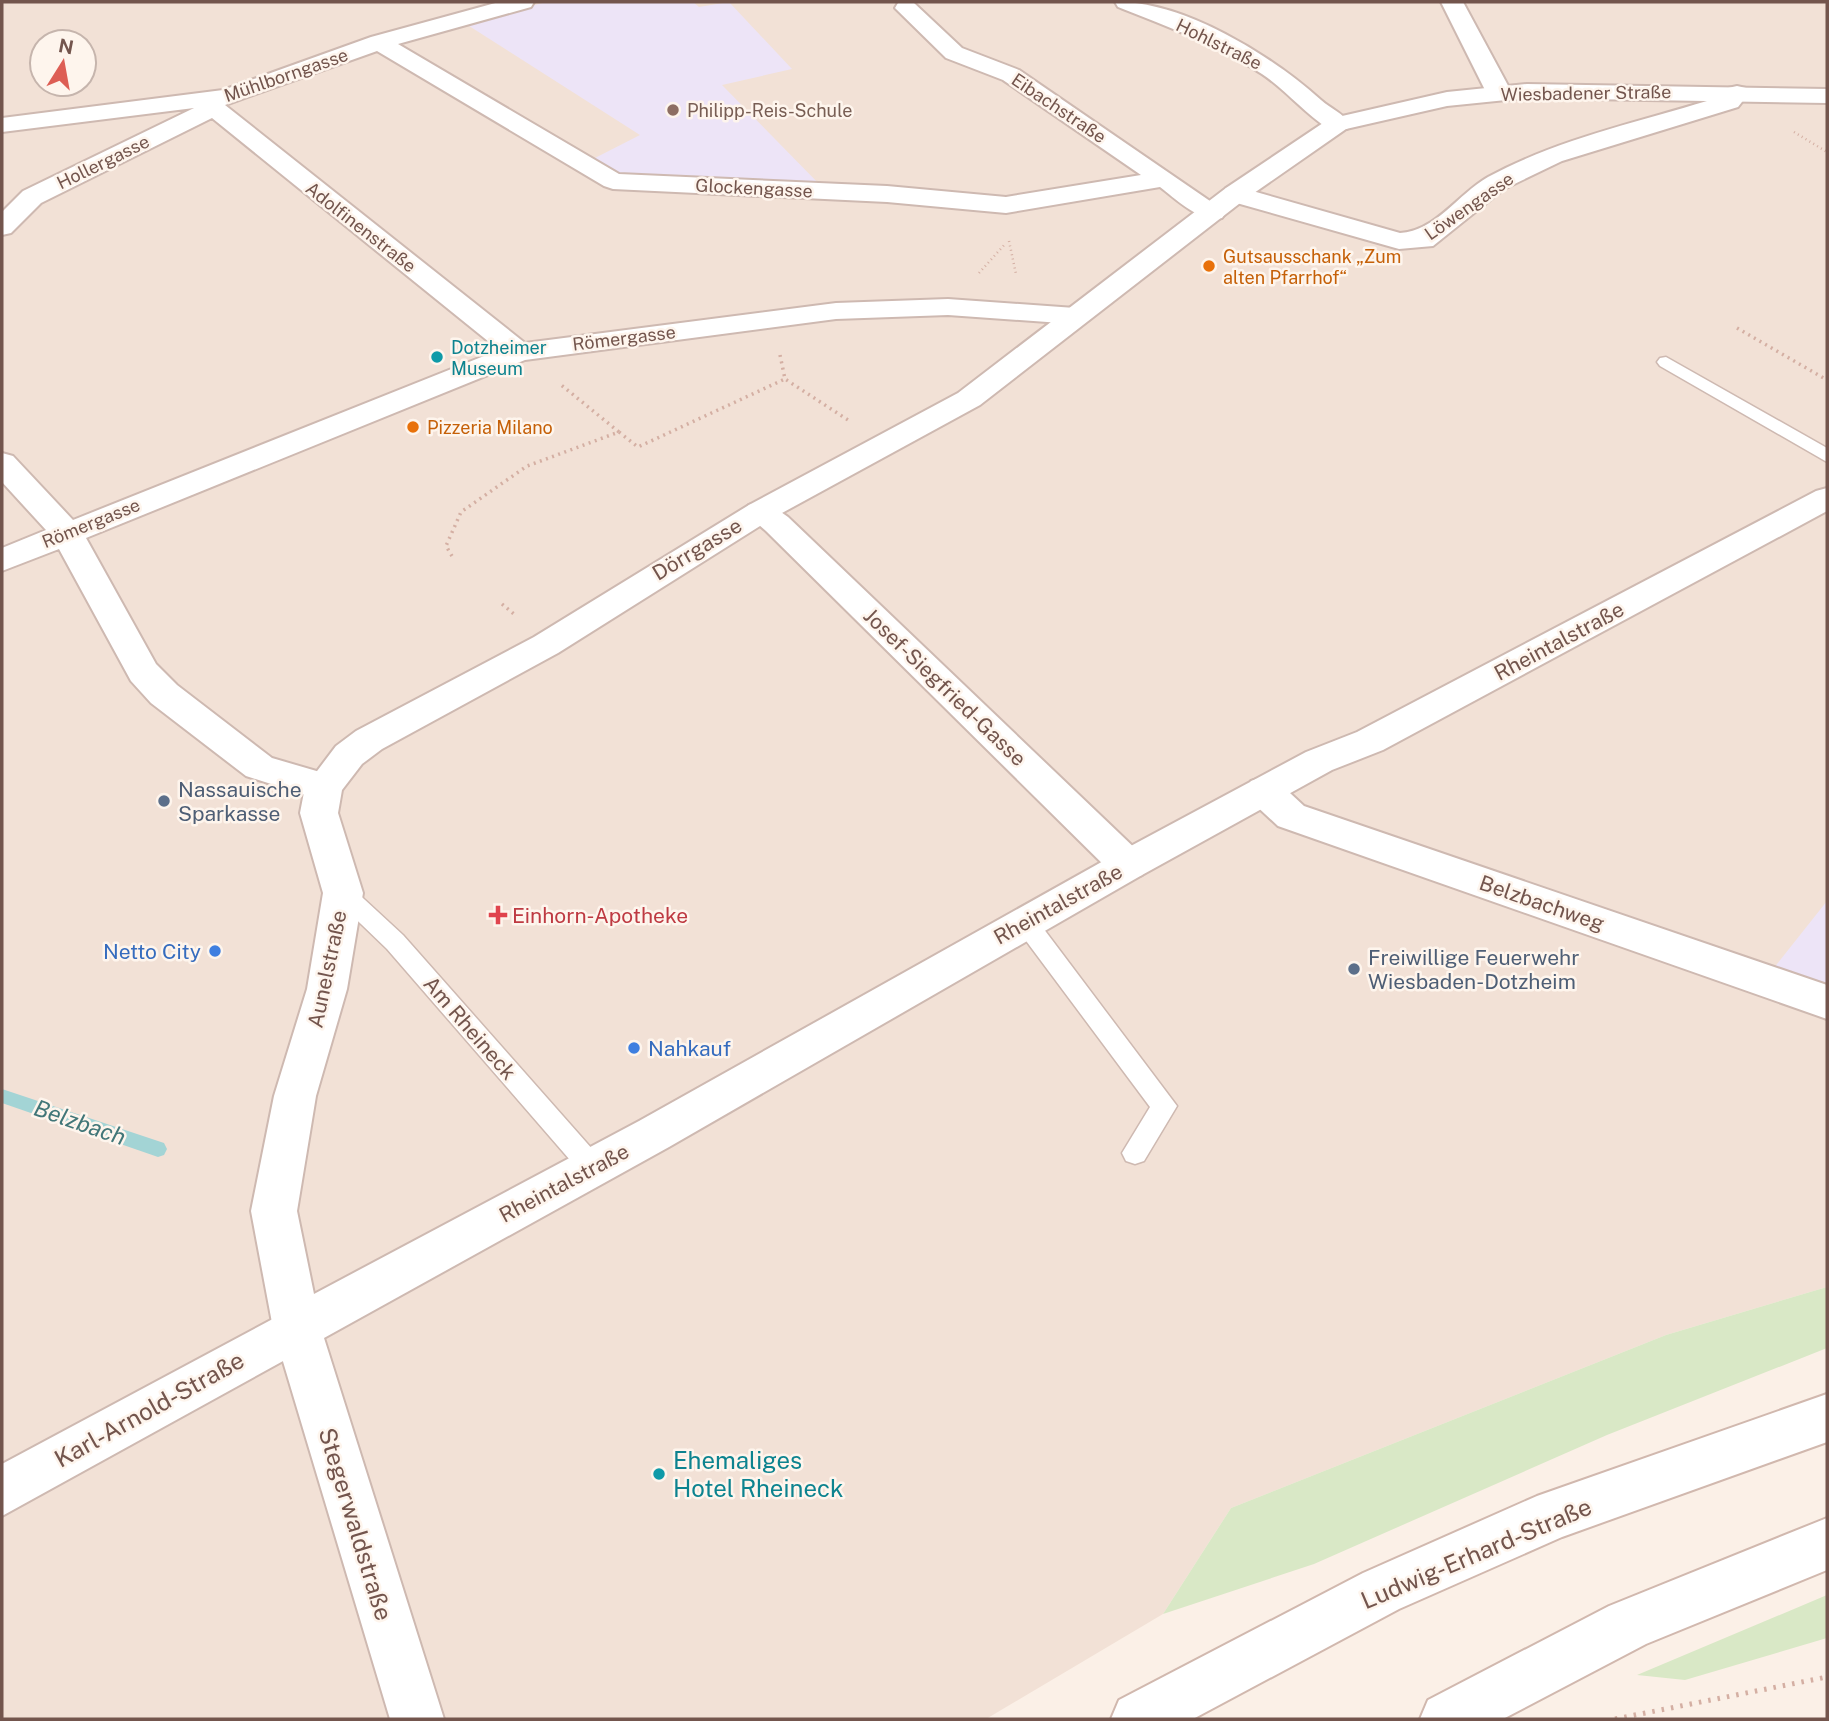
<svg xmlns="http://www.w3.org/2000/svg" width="1829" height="1721" viewBox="0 0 1829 1721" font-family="'Public Sans',sans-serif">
<rect width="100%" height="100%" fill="#fbf0e7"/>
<!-- residential -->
<path fill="#f2e1d6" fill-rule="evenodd" d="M 2,2 L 1827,2 L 1827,1287 L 1666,1335 L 1231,1508 L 1163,1614 L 986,1719 L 2,1719 ZM 42,42 L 84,42 L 84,84 L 42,84 Z"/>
<!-- education -->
<path fill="#ede4f7" d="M 546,2 L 693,2 L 699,7 L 729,2 L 792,69 L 722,85 L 824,189 L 619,177 L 591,160 L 640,135 L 466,24 Z
M 1827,901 L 1827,994 L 1769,974 Z"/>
<!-- green -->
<path fill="#d9e8c6" d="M 1827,1287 L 1827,1348 L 1607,1435 L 1314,1564 L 1163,1614 L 1231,1508 L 1666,1335 Z
M 1827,1595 L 1827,1638 L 1685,1680 L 1637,1675 Z"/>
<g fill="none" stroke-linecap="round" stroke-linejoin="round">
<!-- stream -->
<path fill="#a3d4d5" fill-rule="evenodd" d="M 2,1089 L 164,1143 L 167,1149 L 164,1155 L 158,1157 L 2,1103 Z"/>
<defs>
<path id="service" d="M 1666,357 L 1827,448 L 1827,462 L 1660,366 L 1657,362 L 1660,358 Z
M 343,884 L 351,887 L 403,935 L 601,1159 L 605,1167 L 601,1175 L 592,1179 L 583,1175 L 387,949 L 335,899 L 331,893 L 335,887 Z
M 1026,914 L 1034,916 L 1177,1106 L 1144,1161 L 1135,1164 L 1126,1161 L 1122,1153 L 1150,1107 L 1018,930 L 1014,923 L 1018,916 Z"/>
<path id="minor" d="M 499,2 L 534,2 L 531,7 L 398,44 L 619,174 L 887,186 L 1006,197 L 1141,175 L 1003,80 L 946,58 L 895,8 L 898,3 L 914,3 L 962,48 L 1019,70 L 1226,212 L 1222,218 C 1200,223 1177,200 1160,187 L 1006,213 L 887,202 L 613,189 L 604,186 L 377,51 L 225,105 L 525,343 L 836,303 L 948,299 L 1075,308 L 1085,310 L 1089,316 L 1085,322 L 1075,324 L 948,315 L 836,319 L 525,360 L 86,538 L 156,664 L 177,685 L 272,758 L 337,777 L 343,787 L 337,797 L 324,801 L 246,776 L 151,703 L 131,681 L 59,549 L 2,571 L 2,548 L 46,530 L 2,482 L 2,453 L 13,456 L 73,520 L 499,350 L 212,118 L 41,203 L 11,233 L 2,235 L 2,212 L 23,191 L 194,108 L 2,132 L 2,118 L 223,90 L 371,37 Z
M 1115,2 C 1183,0 1272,56 1321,100 C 1330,108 1344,114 1350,124 L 1347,129 L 1329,129 C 1304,113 1286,90 1262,74 C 1217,45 1167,26 1118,7 Z
M 1441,2 L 1463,2 L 1512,93 L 1509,98 L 1491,98 L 1485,90 Z
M 1737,86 L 1746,88 L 1749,93 L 1738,107 L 1562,161 L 1504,189 L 1433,246 L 1399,249 L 1226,200 L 1222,194 L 1226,188 L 1235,186 L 1400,233 C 1436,231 1458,194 1488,177 C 1560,138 1643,121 1720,97 L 1728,88 Z
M 760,502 L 771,505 L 788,517 L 1142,855 L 1147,865 L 1142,875 L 1128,880 L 1114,875 L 766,531 L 744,512 L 749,505 Z
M 1264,777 L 1277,781 L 1304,806 L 1827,985 L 1827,1019 L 1278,826 L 1251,801 L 1245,791 L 1251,781 Z
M 297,1306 L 314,1312 L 321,1328 L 314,1344 L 2,1516 L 2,1464 Z"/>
<path id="tertiary" d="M 1527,84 L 1827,89 L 1827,103 L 1527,98 L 1447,106 L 1346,129 L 1244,200 L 980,405 L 771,519 L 558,653 L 382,749 L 362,764 L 342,790 L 338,813 L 363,893 L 347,989 L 316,1096 L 297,1211 L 314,1294 L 639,1121 L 1114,855 L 1306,752 L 1357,732 L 1816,491 L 1827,488 L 1827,511 L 1383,750 L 1332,770 L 1142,875 L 669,1147 L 324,1338 L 444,1719 L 390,1719 L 273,1328 L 251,1211 L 274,1096 L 307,989 L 323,893 L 300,813 L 305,787 L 336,746 L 356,731 L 534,637 L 749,505 L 958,393 L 1226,188 L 1329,119 L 1447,92 Z"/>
<path id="secondary" d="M 1827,1394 L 1827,1442 L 1562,1537 L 1399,1609 L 1193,1719 L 1111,1719 L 1119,1700 L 1363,1573 L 1537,1496 Z
M 1827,1518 L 1827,1570 L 1646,1644 L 1503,1719 L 1420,1719 L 1428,1700 L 1609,1606 Z"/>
</defs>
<!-- service casing -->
<use href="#service" stroke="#ceb9b1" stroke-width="3"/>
<!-- minor casing -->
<use href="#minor" stroke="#ceb9b1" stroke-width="4"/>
<!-- tertiary casing -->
<use href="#tertiary" stroke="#ceb9b1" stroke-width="4"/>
<!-- secondary casing -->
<use href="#secondary" stroke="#d1b8ae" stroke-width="4"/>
<!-- path-far2 -->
<path stroke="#d4afa3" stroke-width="2.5" stroke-dasharray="1 3.5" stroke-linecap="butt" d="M 1794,132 L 1827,152
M 1009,241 L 1016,274
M 979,273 L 1006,243"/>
<!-- path-far1 -->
<path stroke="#d4afa3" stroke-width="3.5" stroke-dasharray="2 4.5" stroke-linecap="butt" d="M 1737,328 L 1827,380
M 780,355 L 785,379 L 848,420
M 619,432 L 638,447 L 785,379
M 452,556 L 446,546 L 461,512 L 527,466 L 619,432 L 560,384
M 502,604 L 515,615"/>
<!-- path -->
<path stroke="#d4afa3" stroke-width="5" stroke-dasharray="2.5 7" stroke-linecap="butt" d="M 1615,1719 L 1827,1677"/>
<!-- service -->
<use href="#service" fill="#fff" fill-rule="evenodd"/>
<!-- minor -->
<use href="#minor" fill="#fff" fill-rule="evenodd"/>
<!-- tertiary -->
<use href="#tertiary" fill="#fff" fill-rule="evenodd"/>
<!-- secondary -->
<use href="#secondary" fill="#fff" fill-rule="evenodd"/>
</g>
<!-- markers -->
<circle fill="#8d6e63" stroke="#fef5ed" stroke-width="2.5" cx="673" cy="110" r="7"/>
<g fill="#e8710a" stroke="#fef5ed" stroke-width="2.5">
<circle cx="1209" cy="266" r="7"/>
<circle cx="413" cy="427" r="7"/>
</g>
<g fill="#0f9aa8" stroke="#fef5ed" stroke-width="2.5">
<circle cx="437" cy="357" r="7"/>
<circle cx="659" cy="1474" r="7"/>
</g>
<g fill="#5c6f8a" stroke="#fef5ed" stroke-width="2.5">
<circle cx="164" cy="801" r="7"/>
<circle cx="1354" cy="969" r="7"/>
</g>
<path fill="#e0444e" stroke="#fef5ed" stroke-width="2.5" d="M494.5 904.5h7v7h7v7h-7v7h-7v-7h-7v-7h7z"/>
<g fill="#3f7fe0" stroke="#fef5ed" stroke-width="2.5">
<circle cx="215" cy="951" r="7"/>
<circle cx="634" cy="1048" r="7"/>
</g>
<g text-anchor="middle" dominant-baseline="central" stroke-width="5" stroke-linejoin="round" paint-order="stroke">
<!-- far-street labels -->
<g font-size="18" fill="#73554d" stroke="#fef5ed">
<text transform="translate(1219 44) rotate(26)">Hohlstraße</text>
<text transform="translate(286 75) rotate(-19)">Mühlborngasse</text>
<text transform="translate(1586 93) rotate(-1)">Wiesbadener Straße</text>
<text transform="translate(1059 108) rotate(34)">Eibachstraße</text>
<text transform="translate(103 162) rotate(-26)">Hollergasse</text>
<text transform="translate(754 188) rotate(3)">Glockengasse</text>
<text transform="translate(1469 206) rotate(-35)">Löwengasse</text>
<text transform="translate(361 227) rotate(38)">Adolfinenstraße</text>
<text transform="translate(624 338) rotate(-7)">Römergasse</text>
<text transform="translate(91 523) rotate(-22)">Römergasse</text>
</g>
<!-- far-education labels -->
<g font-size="18" fill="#785e54" stroke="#fef5ed" text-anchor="start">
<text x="687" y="110">Philipp-Reis-Schule</text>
</g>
<!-- far-food labels -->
<g font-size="18" fill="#c56008" stroke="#fef5ed" text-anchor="start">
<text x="1223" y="256">Gutsausschank „Zum<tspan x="1223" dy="21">alten Pfarrhof“</tspan></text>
<text x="427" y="427">Pizzeria Milano</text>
</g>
<!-- far-culture labels -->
<g font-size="18" fill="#0d838f" stroke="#fef5ed" text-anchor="start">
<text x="451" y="347">Dotzheimer<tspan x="451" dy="21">Museum</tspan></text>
</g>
<!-- street labels -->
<g font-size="21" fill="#73554d" stroke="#fef5ed">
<text transform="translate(697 549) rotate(-31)">Dörrgasse</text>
<text transform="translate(1559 641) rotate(-28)">Rheintalstraße</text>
<text transform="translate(945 687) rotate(44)">Josef-Siegfried-Gasse</text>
<text transform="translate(1542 903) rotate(19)">Belzbachweg</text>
<text transform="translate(1058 904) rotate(-29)">Rheintalstraße</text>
<text transform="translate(327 969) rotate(-78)">Aunelstraße</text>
<text transform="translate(470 1028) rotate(49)">Am Rheineck</text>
<text transform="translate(564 1183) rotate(-28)">Rheintalstraße</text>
</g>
<!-- service labels -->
<g font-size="21" fill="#4e5e75" stroke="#fef5ed" text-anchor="start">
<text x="178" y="789">Nassauische<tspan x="178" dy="24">Sparkasse</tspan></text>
<text x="1368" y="957">Freiwillige Feuerwehr<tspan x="1368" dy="24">Wiesbaden-Dotzheim</tspan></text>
</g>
<!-- health labels -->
<g font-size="21" fill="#be3a42" stroke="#fef5ed" text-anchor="start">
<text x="512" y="915">Einhorn-Apotheke</text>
</g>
<!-- shop labels -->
<g font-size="21" fill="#366cbe" stroke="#fef5ed" text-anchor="end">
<text x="201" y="951">Netto City</text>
<text x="648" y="1048" text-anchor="start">Nahkauf</text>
</g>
<!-- water labels -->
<g font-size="23" font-style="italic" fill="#417678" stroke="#fef5ed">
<text transform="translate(80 1122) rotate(19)">Belzbach</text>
</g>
<!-- near-street labels -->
<g font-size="24" fill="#73554d" stroke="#fef5ed">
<text transform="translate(149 1409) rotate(-29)">Karl-Arnold-Straße</text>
<text transform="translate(356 1524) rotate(73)">Stegerwaldstraße</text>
<text transform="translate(1476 1553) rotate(-23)">Ludwig-Erhard-Straße</text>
</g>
<!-- near-culture labels -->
<g font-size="24" fill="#0d838f" stroke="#fef5ed" text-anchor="start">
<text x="673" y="1460">Ehemaliges<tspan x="673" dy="28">Hotel Rheineck</tspan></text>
</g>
</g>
<!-- border -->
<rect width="1829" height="1721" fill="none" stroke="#73554d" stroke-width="7"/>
<!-- north arrow -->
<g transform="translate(63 63) rotate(11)"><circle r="33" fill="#fef5ed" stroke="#c6b5ad" stroke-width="2"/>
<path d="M0-5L12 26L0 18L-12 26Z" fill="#dd5e54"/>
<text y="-10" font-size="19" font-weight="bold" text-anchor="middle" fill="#73554d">N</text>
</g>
</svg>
